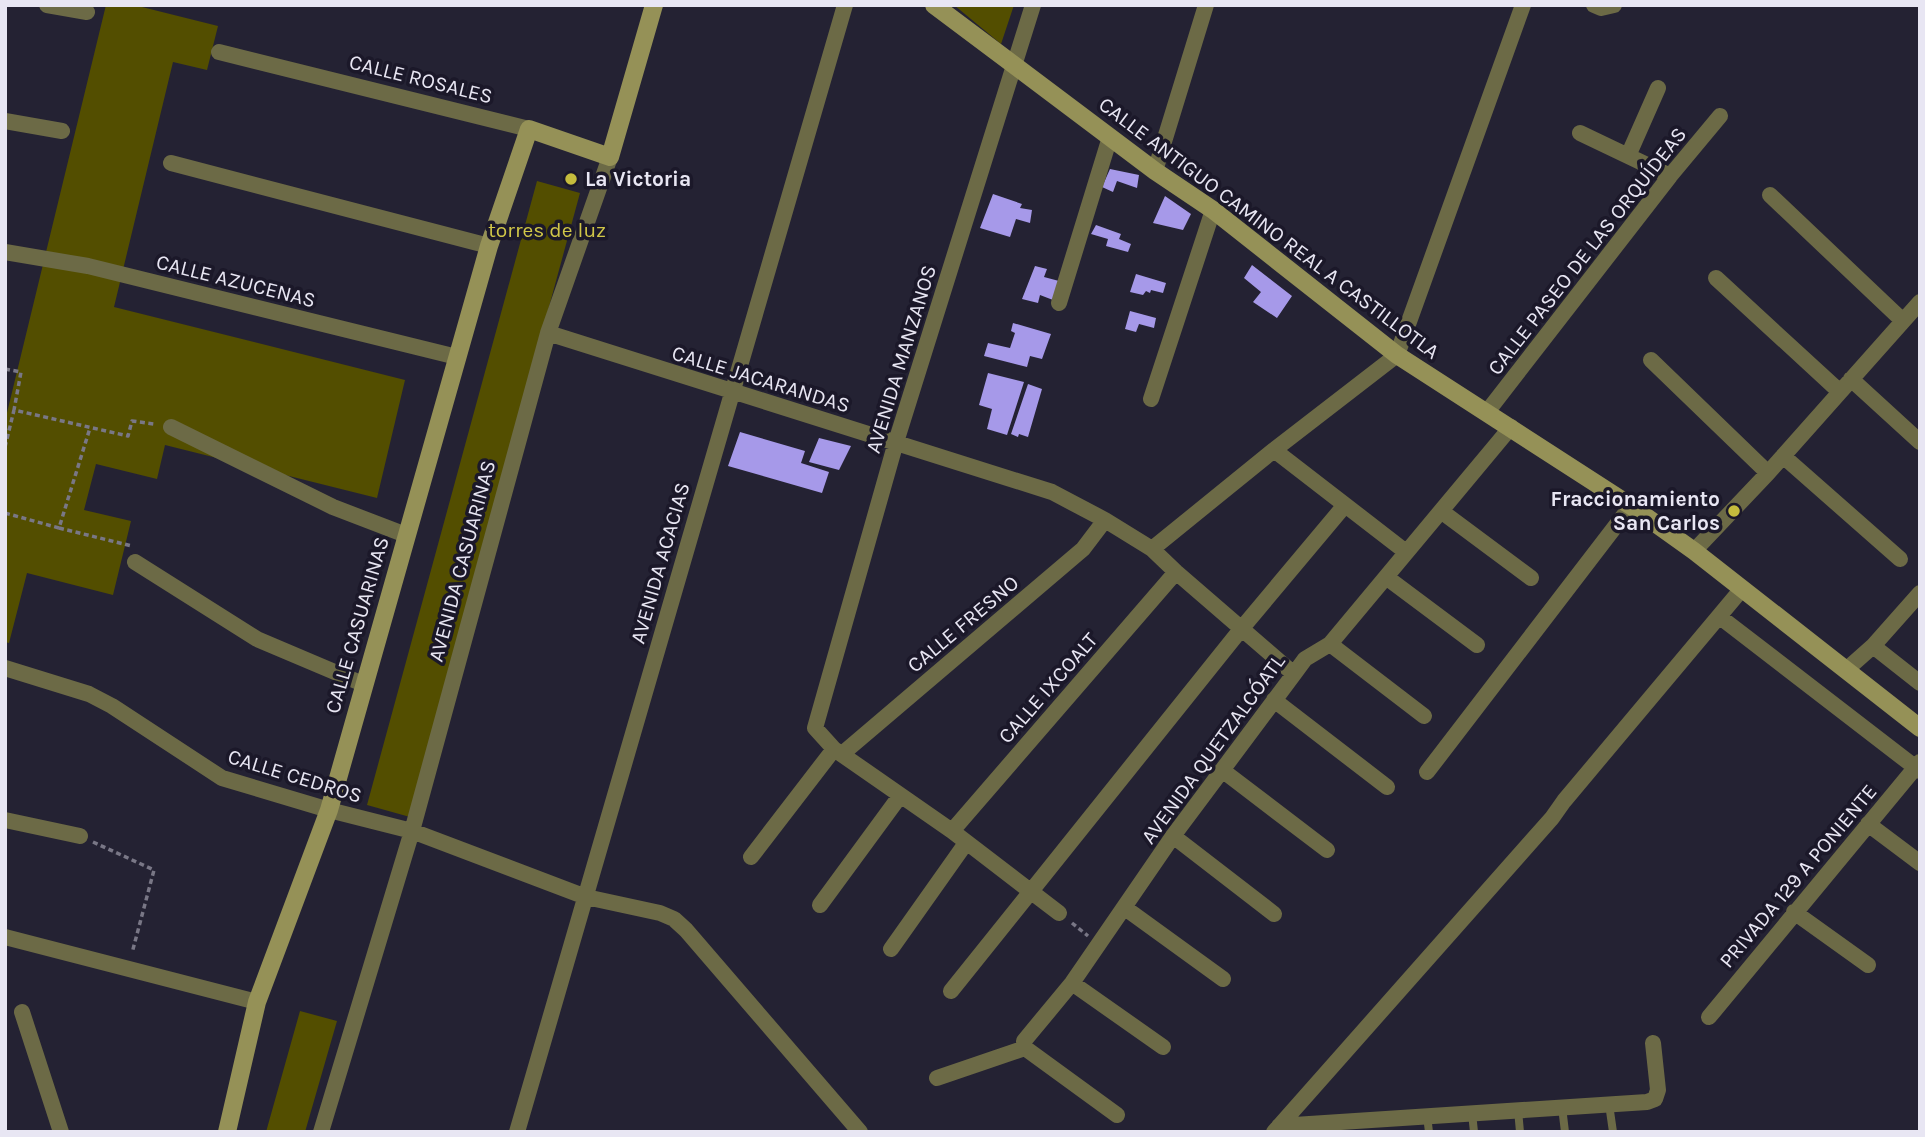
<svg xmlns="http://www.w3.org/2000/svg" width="1925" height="1137" viewBox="0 0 1925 1137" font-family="Karla,sans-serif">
<rect width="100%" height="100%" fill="#242233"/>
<!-- green -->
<path fill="#534e00" d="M 106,5 L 134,5 L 218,26 L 207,70 L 173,62 L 114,307 L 405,380 L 377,498 L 165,445 L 157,479 L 96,464 L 84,510 L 131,521 L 113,595 L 27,573 L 9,643 L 5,642 L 5,421 Z
M 954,5 L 1014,5 L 1001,44 Z
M 537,181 L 580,193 L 410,817 L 367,805 Z
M 300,1011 L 337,1021 L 305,1132 L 266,1132 Z"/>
<!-- building -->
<path fill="#a699e9" d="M 1110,169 L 1139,175 L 1137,188 L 1117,181 L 1113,192 L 1102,187 Z
M 993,194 L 1022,204 L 1020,208 L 1032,210 L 1030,223 L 1016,219 L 1010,237 L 980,228 Z
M 1165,196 L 1191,214 L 1183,230 L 1153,223 Z
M 1096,225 L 1121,234 L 1119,239 L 1131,244 L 1128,252 L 1106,246 L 1108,239 L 1091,234 Z
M 1252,265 L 1292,296 L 1277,318 L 1253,302 L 1261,292 L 1244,278 Z
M 1035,266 L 1047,269 L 1044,277 L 1059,281 L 1053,300 L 1040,295 L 1038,303 L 1022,299 Z
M 1136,274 L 1166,283 L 1163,293 L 1151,290 L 1150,293 L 1146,291 L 1143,295 L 1130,292 Z
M 1130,311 L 1156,318 L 1154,328 L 1139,324 L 1136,332 L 1125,329 Z
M 1013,323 L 1051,334 L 1042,359 L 1030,356 L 1027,367 L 984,356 L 988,343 L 1010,348 L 1015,333 L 1011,331 Z
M 988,373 L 1024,382 L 1007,435 L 987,429 L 992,409 L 979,405 Z
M 1028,384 L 1042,389 L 1028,437 L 1019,434 L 1018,437 L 1011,434 Z
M 740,432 L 805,451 L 801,463 L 829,472 L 822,493 L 728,466 Z
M 819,438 L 851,446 L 839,470 L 809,462 Z"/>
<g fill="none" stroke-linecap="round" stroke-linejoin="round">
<!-- path -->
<path stroke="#797786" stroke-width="3.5" stroke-dasharray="5 3.5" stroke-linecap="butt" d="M 5,369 L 21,372 L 14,410
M 5,447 L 14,410 L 128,436 L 132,421 L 154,424
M 5,513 L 59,528 L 90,428
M 59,528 L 132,546
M 93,842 L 154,870 L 132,953
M 1072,923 L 1088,936"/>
<!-- lane -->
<path stroke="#6c6a46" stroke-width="8" d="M 1609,1104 L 1613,1132
M 1562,1107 L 1565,1132
M 1518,1110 L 1520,1132
M 1472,1113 L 1474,1132
M 1427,1116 L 1429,1132"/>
<!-- street -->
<path stroke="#6c6a46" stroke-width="16" d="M 47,5 L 87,12
M 1033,5 L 896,442 L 815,728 L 834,749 L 952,831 L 1059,913
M 1594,5 L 1601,8 L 1614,5
M 219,52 L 529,129
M 5,121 L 62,131
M 1580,133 L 1670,176
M 1628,156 L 1658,88
M 171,163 L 489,246
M 1155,171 L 1206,5
M 1770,195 L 1903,321
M 5,252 L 88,266 L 457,357
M 1716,278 L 1840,392
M 1059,303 L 1110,137
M 548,333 L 1052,492 L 1105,520 L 1152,549 L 1176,572 L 1294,674
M 1651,360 L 1768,473
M 1851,379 L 1920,442
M 1151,399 L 1213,210
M 1487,412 L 1670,176 L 1720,116
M 171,427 L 333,507 L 406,535
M 1274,450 L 1406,552
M 1783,456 L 1900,559
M 1441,511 L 1531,578
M 1152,549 L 1274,450 L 1397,355 L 1523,5
M 1694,551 L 1768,473 L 1920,302
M 135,562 L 257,639 L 363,684
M 1386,577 L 1477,645
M 1720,617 L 1920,771
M 1330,644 L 1424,716
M 1873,646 L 1920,683
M 5,668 L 89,694 L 112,706 L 222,778 L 329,810 L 412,831 L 586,897 L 660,913 L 674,919 L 686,930 L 860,1132
M 1846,670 L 1873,646 L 1920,593
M 1274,700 L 1387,787
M 842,754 L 1083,549 L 1105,520
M 1222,770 L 1327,850
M 1427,772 L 1631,506
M 5,820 L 80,836
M 1868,824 L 1920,863
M 952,831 L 1176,572
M 1173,836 L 1274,914
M 751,857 L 834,749
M 820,905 L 900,796
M 1125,908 L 1223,979
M 1794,912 L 1868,965
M 5,937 L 257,1002
M 891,949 L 966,843
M 1072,983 L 1163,1047
M 951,991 L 1242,628 L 1345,505
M 22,1012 L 61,1132
M 1709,1017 L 1920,762
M 1025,1048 L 1024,1041 L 1072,983 L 1173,836 L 1294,674 L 1305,659 L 1330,644 L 1511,427
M 1025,1048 L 1117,1115
M 937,1078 L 1025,1048
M 1279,1126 L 1647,1102 L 1655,1099 L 1658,1090 L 1653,1043
M 321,1132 L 412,831 L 548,333 L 610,157
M 517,1132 L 845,5
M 1274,1132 L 1552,818 L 1564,801 L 1741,590"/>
<!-- secondary -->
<path stroke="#959157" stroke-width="18" d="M 934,5 L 1155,171 L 1213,210 L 1397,355 L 1631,506 L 1694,551 L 1920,728
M 227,1132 L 257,1002 L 329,810 L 489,246 L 529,129 L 610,157 L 654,5"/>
</g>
<!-- markers -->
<g fill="#c5bc3d" stroke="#1b1829" stroke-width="2.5">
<circle cx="571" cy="179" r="7"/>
<circle cx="1734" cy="511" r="7"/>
</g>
<g text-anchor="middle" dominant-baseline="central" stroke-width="7" stroke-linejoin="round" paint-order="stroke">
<!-- street labels -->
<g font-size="21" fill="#e8e6f3" stroke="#1b1829">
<text transform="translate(421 79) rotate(14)">CALLE ROSALES</text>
<text transform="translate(1269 228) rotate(37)">CALLE ANTIGUO CAMINO REAL A CASTILLOTLA</text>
<text transform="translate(1587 251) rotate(-52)">CALLE PASEO DE LAS ORQUÍDEAS</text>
<text transform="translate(236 281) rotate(14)">CALLE AZUCENAS</text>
<text transform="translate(901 359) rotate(-73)">AVENIDA MANZANOS</text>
<text transform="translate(761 379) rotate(17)">CALLE JACARANDAS</text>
<text transform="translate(462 561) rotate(-75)">AVENIDA CASUARINAS</text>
<text transform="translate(660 563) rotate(-74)">AVENIDA ACACIAS</text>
<text transform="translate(963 624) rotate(-40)">CALLE FRESNO</text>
<text transform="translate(357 625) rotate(-74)">CALLE CASUARINAS</text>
<text transform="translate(1048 688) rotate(-49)">CALLE IXCOALT</text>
<text transform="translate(1213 749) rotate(-54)">AVENIDA QUETZALCÓATL</text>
<text transform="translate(295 776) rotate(17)">CALLE CEDROS</text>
<text transform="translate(1798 876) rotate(-50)">PRIVADA 129 A PONIENTE</text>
</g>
<!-- poi labels -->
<g font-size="21" font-weight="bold" fill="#e8e6f3" stroke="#1b1829" text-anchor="start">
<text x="585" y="179">La Victoria</text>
<text x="1720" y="499" text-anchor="end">Fraccionamiento<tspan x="1720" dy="24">San Carlos</tspan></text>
</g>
<!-- park labels -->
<g font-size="21" fill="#d0c648" stroke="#1b1829">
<text x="547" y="230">torres de luz</text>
</g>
</g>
<!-- border -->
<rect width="1925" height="1137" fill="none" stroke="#e8e6f3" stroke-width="14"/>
</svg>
